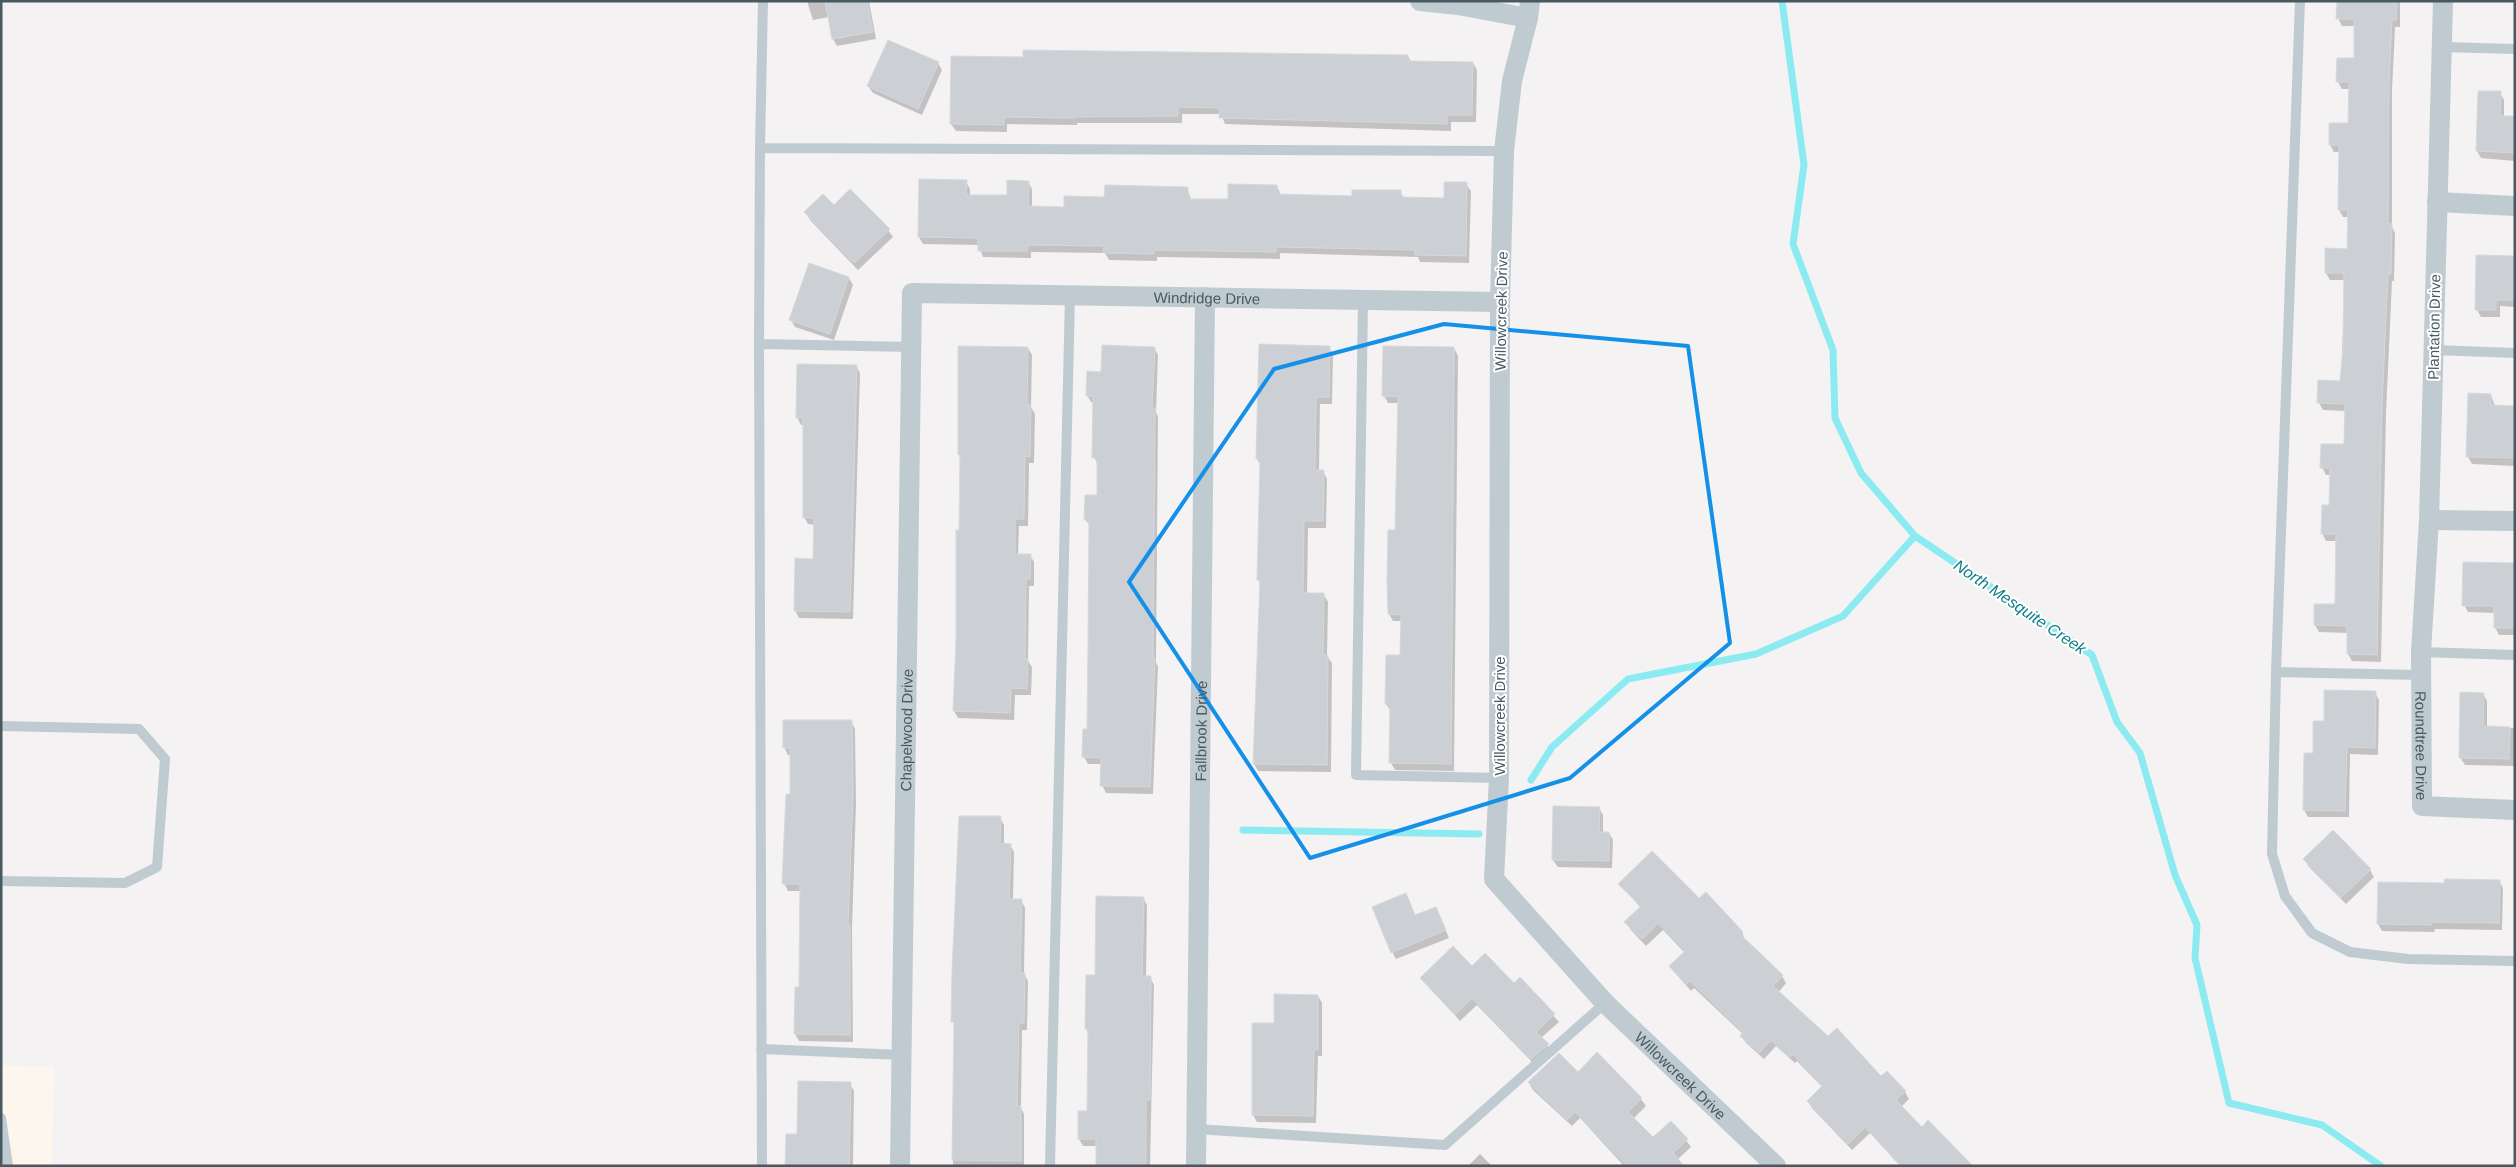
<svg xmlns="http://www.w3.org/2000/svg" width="2516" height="1167" viewBox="0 0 2516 1167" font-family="Helvetica,sans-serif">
<rect width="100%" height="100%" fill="#f4f2f2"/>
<!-- commercial -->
<path fill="#fdf6ec" d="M 1,1066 L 54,1067 L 52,1166 L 1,1166 Z"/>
<!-- shadow -->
<path fill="#0003" d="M 807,1 L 869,1 L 876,39 L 837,46 L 833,39 L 829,17 L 813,20 Z
M 2338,1 L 2400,1 L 2400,27 L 2395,27 L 2392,91 L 2392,227 L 2395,233 L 2394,281 L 2392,281 L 2386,414 L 2381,662 L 2352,661 L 2348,654 L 2348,633 L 2319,632 L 2315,625 L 2315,605 L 2336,605 L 2337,541 L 2326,541 L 2322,533 L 2330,506 L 2331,475 L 2326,475 L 2322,467 L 2346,445 L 2346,411 L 2323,410 L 2319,403 L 2319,381 L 2341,382 L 2345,280 L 2330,280 L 2326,273 L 2348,250 L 2349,217 L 2343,217 L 2339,210 L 2340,152 L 2334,152 L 2330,145 L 2349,124 L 2350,89 L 2342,89 L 2338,82 L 2355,60 L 2355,26 L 2342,26 L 2338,18 Z
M 1408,56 L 1411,62 L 1473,63 L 1477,70 L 1476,122 L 1451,122 L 1451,131 L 1225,124 L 1221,114 L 1182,114 L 1182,123 L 1077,123 L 1077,125 L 1007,124 L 1007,132 L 956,131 L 951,124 Z
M 938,63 L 942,70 L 922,115 L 873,93 L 868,86 Z
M 2500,93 L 2504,100 L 2504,117 L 2515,117 L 2515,161 L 2481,158 L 2477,151 Z
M 966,182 L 970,189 L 970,196 L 1008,197 L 1028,182 L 1032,189 L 1032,208 L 1066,208 L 1106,198 L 1187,188 L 1191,200 L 1229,201 L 1277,186 L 1281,196 L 1354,197 L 1400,192 L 1404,198 L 1445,199 L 1466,184 L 1471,191 L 1469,263 L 1420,262 L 1418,257 L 1280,253 L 1280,259 L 1157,257 L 1157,261 L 1109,260 L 1105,253 L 1031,252 L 1031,258 L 983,257 L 979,245 L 923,244 L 919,237 Z
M 834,207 L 888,230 L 893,237 L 858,270 L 810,220 L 806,212 Z
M 2515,257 L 2515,307 L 2500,306 L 2500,317 L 2481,317 L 2477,310 Z
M 849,278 L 853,285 L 834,340 L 795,327 L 791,320 Z
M 1329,347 L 1333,354 L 1332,404 L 1320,404 L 1319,471 L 1323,471 L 1327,479 L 1326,528 L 1308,528 L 1307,594 L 1324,595 L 1328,602 L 1327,656 L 1332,663 L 1331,772 L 1258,771 L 1254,764 L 1261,584 L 1258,580 L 1261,466 L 1257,459 Z
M 1028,348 L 1032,355 L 1031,407 L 1035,414 L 1034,463 L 1029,463 L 1028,526 L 1019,526 L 1018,555 L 1030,555 L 1034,562 L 1034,586 L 1029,586 L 1028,661 L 1032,667 L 1031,695 L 1015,695 L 1014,720 L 958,718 L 954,711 L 960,531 L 962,458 L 960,455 Z
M 1154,348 L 1158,355 L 1156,412 L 1158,417 L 1156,663 L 1158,666 L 1153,794 L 1106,793 L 1102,785 L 1102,764 L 1088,764 L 1084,757 L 1088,731 L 1090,527 L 1086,520 L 1098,497 L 1098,465 L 1094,457 L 1095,403 L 1091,402 L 1087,395 L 1102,373 Z
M 1454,348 L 1458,356 L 1454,771 L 1395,770 L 1391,763 L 1391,711 L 1386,704 L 1402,656 L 1402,621 L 1393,621 L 1389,614 L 1396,532 L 1399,403 L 1388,403 L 1384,396 Z
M 856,366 L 860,373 L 853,619 L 799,618 L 795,610 L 814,560 L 815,525 L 808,524 L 804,517 L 804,425 L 801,425 L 797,417 Z
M 2491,395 L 2495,406 L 2515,407 L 2515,466 L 2472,464 L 2468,457 Z
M 2515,564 L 2515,635 L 2499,635 L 2495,627 L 2495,613 L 2468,612 L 2464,605 Z
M 2375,693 L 2379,700 L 2378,755 L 2350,754 L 2349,817 L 2308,817 L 2304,810 L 2314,755 L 2325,722 Z
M 2483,694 L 2487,701 L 2487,728 L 2515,728 L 2515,766 L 2465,765 L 2460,757 Z
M 851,721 L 855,729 L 856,804 L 852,929 L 853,1042 L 799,1041 L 795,1034 L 796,988 L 800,988 L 801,891 L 788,891 L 784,883 L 791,796 L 792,755 L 788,755 L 784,747 Z
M 1599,808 L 1603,815 L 1603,833 L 1609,833 L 1613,840 L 1612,868 L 1558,867 L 1553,860 Z
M 1000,818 L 1004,825 L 1004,845 L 1010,845 L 1014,852 L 1013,900 L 1021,900 L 1025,908 L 1024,974 L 1028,981 L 1027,1030 L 1022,1030 L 1021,1108 L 1024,1114 L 1024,1166 L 953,1166 L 956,1027 L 953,1021 Z
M 2333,832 L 2370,870 L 2374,877 L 2346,904 L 2309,867 L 2305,860 Z
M 2515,863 L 2515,894 L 2514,892 Z
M 2499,881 L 2503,888 L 2502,930 L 2435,929 L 2434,932 L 2382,931 L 2378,924 L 2446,884 Z
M 1620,884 L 1699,900 L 1742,932 L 1745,941 L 1782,976 L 1786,983 L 1778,993 L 1828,1038 L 1881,1078 L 1905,1092 L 1909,1099 L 1901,1107 L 1922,1128 L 1972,1166 L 1900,1166 L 1870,1133 L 1852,1150 L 1812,1108 L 1808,1101 L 1823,1088 L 1797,1061 L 1795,1063 L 1776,1046 L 1764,1059 L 1746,1043 L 1742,1036 L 1743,1034 L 1694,988 L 1691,991 L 1670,967 L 1685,953 L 1663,930 L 1646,946 L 1630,929 L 1626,922 L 1641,908 Z
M 1143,898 L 1147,905 L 1146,977 L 1150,977 L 1154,985 L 1150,1166 L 1097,1166 L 1097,1146 L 1083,1146 L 1079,1139 L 1088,1112 L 1089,1034 L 1086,1029 L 1096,976 Z
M 1436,908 L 1449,938 L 1396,959 L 1392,952 L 1415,917 Z
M 1422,978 L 1514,985 L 1520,979 L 1559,1022 L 1541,1038 L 1552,1052 L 1536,1066 L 1477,1005 L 1460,1021 Z
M 1318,996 L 1322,1003 L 1322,1056 L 1318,1056 L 1316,1123 L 1257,1122 L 1253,1115 L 1275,1025 Z
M 1597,1054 L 1641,1099 L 1646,1106 L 1633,1119 L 1653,1139 L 1686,1140 L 1691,1147 L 1677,1160 L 1683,1166 L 1624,1166 L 1580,1118 L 1572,1126 L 1533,1090 L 1529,1083 L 1578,1074 Z
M 850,1084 L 854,1091 L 853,1166 L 785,1166 L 798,1136 Z
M 1480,1154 L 1492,1166 L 1468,1166 Z"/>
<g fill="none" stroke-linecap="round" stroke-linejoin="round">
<!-- stream -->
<path stroke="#8bebf1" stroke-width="7" d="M 1782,1 L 1804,165 L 1793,244 L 1833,350 L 1835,418 L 1861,473 L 1915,536 L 2092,655 L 2117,722 L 2140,753 L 2175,875 L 2197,925 L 2195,958 L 2229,1103 L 2322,1125 L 2381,1166
M 1531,780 L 1552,747 L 1628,679 L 1756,654 L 1843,616 L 1915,536
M 1243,830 L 1479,834"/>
</g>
<!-- building -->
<path fill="#ccd0d4" stroke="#d5d9dd" d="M 825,1 L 867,1 L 873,32 L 832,39 Z
M 2337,1 L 2397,1 L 2396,20 L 2392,20 L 2389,83 L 2388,224 L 2392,224 L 2391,274 L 2388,274 L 2382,406 L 2377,655 L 2347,654 L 2347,626 L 2314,625 L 2314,604 L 2335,604 L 2336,534 L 2321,534 L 2322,505 L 2329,505 L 2330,468 L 2320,468 L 2321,444 L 2344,444 L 2345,404 L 2317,403 L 2318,380 L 2340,381 L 2343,350 L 2344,273 L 2325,273 L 2325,248 L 2347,249 L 2348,210 L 2338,210 L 2339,145 L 2329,145 L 2329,123 L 2348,123 L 2349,82 L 2336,82 L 2337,58 L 2354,58 L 2354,19 L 2336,19 Z
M 888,40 L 939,62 L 918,109 L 867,86 Z
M 1023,50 L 1408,55 L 1408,61 L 1473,62 L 1472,115 L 1447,115 L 1447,124 L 1219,118 L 1220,108 L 1178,107 L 1178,116 L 1074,117 L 1074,118 L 1004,117 L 1004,125 L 950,124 L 951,56 L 1023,57 Z
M 2478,91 L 2501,91 L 2500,116 L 2515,116 L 2515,153 L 2476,151 Z
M 919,179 L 967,180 L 966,195 L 1007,195 L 1007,180 L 1029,181 L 1028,206 L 1064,207 L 1064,196 L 1104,197 L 1105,185 L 1188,187 L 1188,199 L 1228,199 L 1228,184 L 1277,185 L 1277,194 L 1352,196 L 1352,190 L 1401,190 L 1401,197 L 1444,198 L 1444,182 L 1467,182 L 1466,256 L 1415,255 L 1415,250 L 1276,247 L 1276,252 L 1154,250 L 1154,254 L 1103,253 L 1104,246 L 1028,245 L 1027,251 L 978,251 L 978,238 L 918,237 Z
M 850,189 L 890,229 L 854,263 L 804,212 L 823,194 L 834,205 Z
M 2476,255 L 2515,256 L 2515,300 L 2496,300 L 2496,310 L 2475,310 Z
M 809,263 L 849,277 L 830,334 L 789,320 Z
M 1259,344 L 1330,346 L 1329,397 L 1316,397 L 1315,470 L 1324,470 L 1323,521 L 1304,521 L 1303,593 L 1324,593 L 1323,655 L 1328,655 L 1327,765 L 1253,764 L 1260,580 L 1257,580 L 1260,459 L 1256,459 Z
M 1102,345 L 1155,347 L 1152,408 L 1155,408 L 1153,658 L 1155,658 L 1150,787 L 1100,786 L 1101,758 L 1082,757 L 1083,729 L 1087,729 L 1088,647 L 1089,520 L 1084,520 L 1085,495 L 1097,495 L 1097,458 L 1092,458 L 1093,396 L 1086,396 L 1087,371 L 1101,372 Z
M 958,346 L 1028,347 L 1027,405 L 1031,405 L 1030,457 L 1025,456 L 1024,519 L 1015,519 L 1015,554 L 1031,554 L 1030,579 L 1026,579 L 1025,659 L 1028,659 L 1027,689 L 1011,688 L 1010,713 L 953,711 L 956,640 L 956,530 L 959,530 L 960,455 L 958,455 Z
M 1383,346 L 1454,347 L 1451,764 L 1389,763 L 1390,704 L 1385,704 L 1386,655 L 1400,655 L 1401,615 L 1388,614 L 1387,580 L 1388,530 L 1395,530 L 1398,397 L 1382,396 Z
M 797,364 L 857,365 L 850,612 L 794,611 L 795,558 L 813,559 L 814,518 L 803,518 L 803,418 L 796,418 Z
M 2468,393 L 2491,394 L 2491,405 L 2515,406 L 2515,458 L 2466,457 Z
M 2463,562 L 2515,563 L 2515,628 L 2494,628 L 2494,606 L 2462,606 Z
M 2324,690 L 2376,691 L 2375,748 L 2347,747 L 2345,811 L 2303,810 L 2304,753 L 2313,753 L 2313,721 L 2324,721 Z
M 2460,692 L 2484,693 L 2483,726 L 2510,727 L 2509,759 L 2459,758 Z
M 783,720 L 852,720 L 853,795 L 848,924 L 850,924 L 850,1035 L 794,1034 L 795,987 L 799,987 L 800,884 L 782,884 L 786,794 L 790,794 L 790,748 L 783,748 Z
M 1553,806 L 1600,807 L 1599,832 L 1609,832 L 1609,861 L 1552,860 Z
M 959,816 L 1001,816 L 1000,843 L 1011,844 L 1009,899 L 1022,899 L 1020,973 L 1025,973 L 1024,1023 L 1019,1023 L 1017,1106 L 1021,1106 L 1021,1161 L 952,1160 L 954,1022 L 951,1022 L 952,972 Z
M 2333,830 L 2371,869 L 2341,898 L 2303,859 Z
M 1652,851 L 1699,898 L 1706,892 L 1743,932 L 1740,934 L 1783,975 L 1773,986 L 1828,1036 L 1837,1028 L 1881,1076 L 1887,1071 L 1906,1091 L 1896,1100 L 1922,1127 L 1928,1120 L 1973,1166 L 1901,1166 L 1865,1127 L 1848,1144 L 1807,1101 L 1822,1086 L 1793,1054 L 1790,1057 L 1771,1040 L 1759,1053 L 1740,1036 L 1743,1032 L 1690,981 L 1686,985 L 1669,966 L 1685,951 L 1658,923 L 1642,939 L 1624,922 L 1641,906 L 1618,884 Z
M 2445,879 L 2500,880 L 2499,923 L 2431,922 L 2431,925 L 2377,924 L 2378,882 L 2444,883 Z
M 1406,893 L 1415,915 L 1436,907 L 1446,930 L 1391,953 L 1372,907 Z
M 1096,896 L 1144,897 L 1142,976 L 1151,976 L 1150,1100 L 1146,1100 L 1146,1166 L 1096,1166 L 1096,1139 L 1078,1139 L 1078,1111 L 1087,1111 L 1088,1029 L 1085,1029 L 1086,975 L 1095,975 Z
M 1453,946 L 1472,966 L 1485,953 L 1514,983 L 1520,977 L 1555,1014 L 1536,1032 L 1549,1044 L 1531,1059 L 1472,998 L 1455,1015 L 1420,978 Z
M 1274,994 L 1318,995 L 1318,1050 L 1314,1050 L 1313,1116 L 1252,1115 L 1252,1023 L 1274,1023 Z
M 1597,1052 L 1642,1098 L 1628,1112 L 1653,1137 L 1671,1121 L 1688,1139 L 1673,1153 L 1684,1166 L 1627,1166 L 1575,1112 L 1567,1120 L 1528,1082 L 1559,1053 L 1578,1072 Z
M 798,1081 L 851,1082 L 849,1166 L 785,1166 L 786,1134 L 797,1134 Z"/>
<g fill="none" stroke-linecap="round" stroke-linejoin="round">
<!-- lane -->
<path stroke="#bfcbd1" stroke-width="10" d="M 2300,1 L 2276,672 L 2272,854 L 2285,896 L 2312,933 L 2350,952 L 2408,959 L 2515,961
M 2442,47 L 2515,49
M 760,148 L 763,1
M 1363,300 L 1356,775 L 1499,778
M 759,344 L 911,347
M 2434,350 L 2515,353
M 2421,652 L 2515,655
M 2276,672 L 2421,675
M 1,726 L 139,729 L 165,759 L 157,867 L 125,883 L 1,881
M 761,1049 L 902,1055
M 1,1118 L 8,1166
M 1196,1129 L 1445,1145 L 1605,1003
M 762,1166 L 759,344 L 760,148 L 1504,151
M 1050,1166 L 1070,295"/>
<!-- street -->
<g stroke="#bfcbd1" stroke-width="20">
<path d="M 1420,1 L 1458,5 L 1528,18"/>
<path id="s1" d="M 1530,1 L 1528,18 L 1512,81 L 1504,151 L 1500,302 L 1499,778 L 1494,879 L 1605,1003 L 1776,1166"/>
<path id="s2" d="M 2443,1 L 2429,520 L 2421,652 L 2422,806 L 2515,810"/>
<path d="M 2437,202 L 2515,206"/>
<path d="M 2429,520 L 2515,521"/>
<path id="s3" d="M 900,1166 L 912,293 L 1500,302"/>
<path id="s4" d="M 1196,1166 L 1205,297"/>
</g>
</g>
<!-- marked area -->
<path fill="none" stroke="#1490e8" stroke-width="4" stroke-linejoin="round" d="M 1444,324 L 1688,346 L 1730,643 L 1570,778 L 1310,858 L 1129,582 L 1274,369 Z"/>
<g text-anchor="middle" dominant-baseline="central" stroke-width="4" stroke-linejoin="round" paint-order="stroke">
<!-- street labels -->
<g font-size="15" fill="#485960" stroke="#fff">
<text stroke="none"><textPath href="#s3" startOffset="1168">Windridge Drive</textPath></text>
<text transform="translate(1501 311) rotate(-89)">Willowcreek Drive</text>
<text transform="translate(2434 327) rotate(-89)">Plantation Drive</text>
<text transform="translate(1499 716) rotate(-90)">Willowcreek Drive</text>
<text stroke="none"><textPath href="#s3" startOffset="436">Chapelwood Drive</textPath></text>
<text stroke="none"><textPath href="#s4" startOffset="435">Fallbrook Drive</textPath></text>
<text stroke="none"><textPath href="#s2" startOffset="745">Roundtree Drive</textPath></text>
<text stroke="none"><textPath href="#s1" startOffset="1152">Willowcreek Drive</textPath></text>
</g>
<!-- water labels -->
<g font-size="16" font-style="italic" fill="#097e84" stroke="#fff">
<text transform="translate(2020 607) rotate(34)">North Mesquite Creek</text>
</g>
</g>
<!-- border -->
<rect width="2516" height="1167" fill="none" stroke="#485960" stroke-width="5"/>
</svg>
